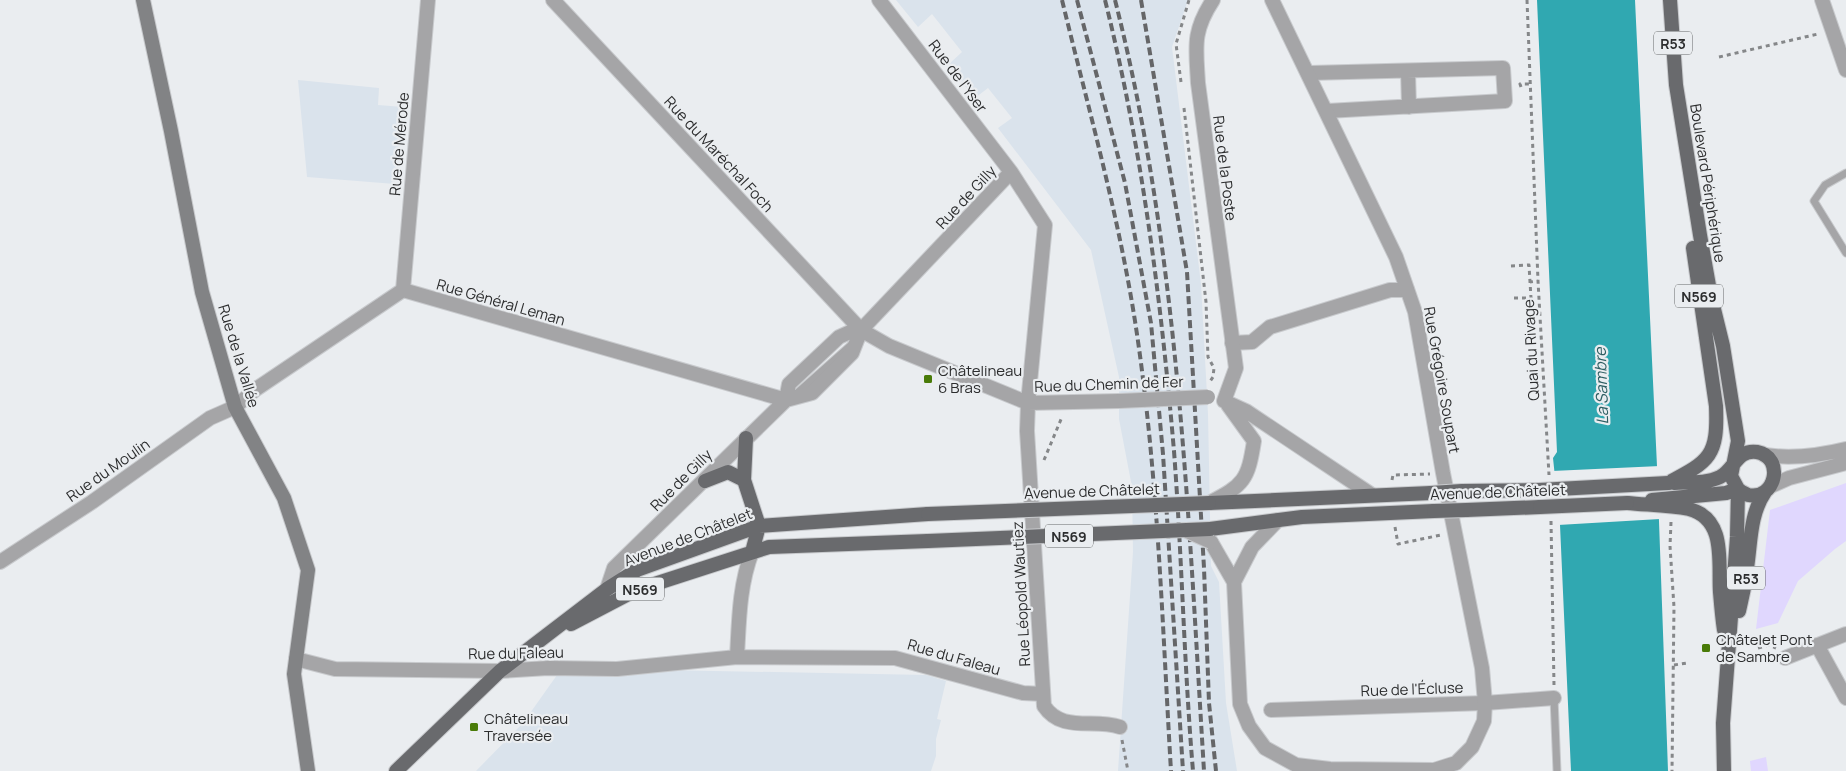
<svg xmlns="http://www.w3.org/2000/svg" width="1846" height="771" viewBox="0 0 1846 771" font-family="Manrope,sans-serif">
<rect width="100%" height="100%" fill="#eaedf0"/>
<!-- built -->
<path fill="#dae3ec" d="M 896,0 L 1188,0 L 1172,47 L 1201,284 L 1208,414 L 1211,566 L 1219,582 L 1226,703 L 1237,771 L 1118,771 L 1133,552 L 1132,487 L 1119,419 L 1119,377 L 1091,250 L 998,128 L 1012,118 L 988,88 L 975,98 L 948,65 L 962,52 L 932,14 L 918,27 Z
M 298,80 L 379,88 L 378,105 L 403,107 L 395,184 L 307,177 Z
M 562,668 L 926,675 L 946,681 L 937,719 L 941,720 L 936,739 L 936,756 L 931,771 L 476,771 L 523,723 Z"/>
<!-- green -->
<path fill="#e0d7fe" d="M 1846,483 L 1846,541 L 1835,549 L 1798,581 L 1778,623 L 1756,629 L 1770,510 Z
M 1766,757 L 1768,771 L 1751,771 L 1750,761 Z"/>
<!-- water -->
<path fill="#30a8b1" d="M 1537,0 L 1635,0 L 1657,466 L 1668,771 L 1571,771 L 1560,525 L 1553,458 L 1557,452 Z"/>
<!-- pier -->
<path fill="#eaedf0" d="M 1660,466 L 1660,519 L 1558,525 L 1552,471 Z"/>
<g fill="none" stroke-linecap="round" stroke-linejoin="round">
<defs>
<path id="service" d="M 1846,173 L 1825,185 L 1814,201 L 1846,253
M 797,393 L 851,345
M 1554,698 L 1557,771"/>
<path id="minor" d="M 553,0 L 861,330 L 889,346 L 1028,403 L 1119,401
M 879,0 L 1011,172 L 1045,225 L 1028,403 L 1027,431 L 1044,706 C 1062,733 1093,718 1120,727
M 1822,0 L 1846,70
M 1408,71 L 1409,107
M 1309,73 L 1503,68 L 1505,101 L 1327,111
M 403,290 L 428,0
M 1232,343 L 1252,342 L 1270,327 L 1390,290 L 1407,290
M 786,400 L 789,384 L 839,337 L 850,332 L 861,330
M 1764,455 C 1793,459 1818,456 1846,449
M 1771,486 L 1789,478 L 1846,463
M 0,562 L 92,502 L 210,418 L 235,407 L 256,389 L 403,290 L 786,400
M 607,589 L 614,568 L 786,400 L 812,393 L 852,353 L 861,330 L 1011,172
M 1817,645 L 1846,698
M 737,657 C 739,622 739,586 752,552
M 1785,658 L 1846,634
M 296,659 L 335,669 L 500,671 L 548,668 L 617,669 L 737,657 L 895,658 L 1023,693 L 1043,694
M 1271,710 L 1485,703 L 1554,698"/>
<path id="tertiary" d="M 1213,0 C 1192,32 1196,47 1198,83 L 1236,368 L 1224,401
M 1224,401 L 1246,411 L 1372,495
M 1209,503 C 1244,485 1248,480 1254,441 L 1228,405
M 1211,542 L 1234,582 L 1240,704 L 1249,726 L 1265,748 L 1296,765 L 1330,769 L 1434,770 L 1456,763 L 1472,747 L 1484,721 L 1485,703 L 1482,668 L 1443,473 L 1415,312 L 1396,257 L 1272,0
M 1234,582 L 1252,547 L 1278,520"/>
<path id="secondary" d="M 143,0 L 171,131 L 202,292 L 235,407 L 284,498 L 308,570 L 294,674 L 308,771"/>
<path id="primary" d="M 1670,0 L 1676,85 L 1700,235 L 1711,297 L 1723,346 L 1738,441 L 1731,476 L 1738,489 L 1737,537 L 1723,723 L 1724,771
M 746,438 L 744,480 L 759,526 L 752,552
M 705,481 L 728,472 L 744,480
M 1668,483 C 1710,461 1718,456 1716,406 L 1693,248
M 1674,483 C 1688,482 1706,484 1720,477 C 1734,470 1737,449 1757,452 C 1785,457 1776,501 1748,495 C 1744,493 1741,492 1738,489
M 1462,491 L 1539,490
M 1652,500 L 1726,493 L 1738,489
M 1209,503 L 1431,493
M 1627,503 C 1647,505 1669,505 1689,509 C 1727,519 1718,563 1720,592 C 1721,604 1722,617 1724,630
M 1466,510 L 1540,507
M 1210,529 L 1302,517 L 1434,511
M 1739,611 C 1742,597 1746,582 1747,568 C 1751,541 1750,514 1765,492
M 571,624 L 636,590 L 769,547 L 928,541
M 396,771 L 500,671 L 607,589 L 637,570 L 759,526 L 928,514"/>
</defs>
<!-- service casing -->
<use href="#service" stroke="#c8cacd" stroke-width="9"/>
<!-- minor casing -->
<use href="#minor" stroke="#c8cacd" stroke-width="16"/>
<!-- tertiary casing -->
<use href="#tertiary" stroke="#c8cacd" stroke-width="16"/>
<!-- secondary casing -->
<use href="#secondary" stroke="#c8cacd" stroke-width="16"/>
<!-- primary casing -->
<use href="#primary" stroke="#c8cacd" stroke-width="16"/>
<!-- path -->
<path stroke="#858789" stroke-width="3" stroke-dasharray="4 4" stroke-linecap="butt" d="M 1527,0 L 1538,281 L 1549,475
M 1719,57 L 1818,34
M 1181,82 L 1176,44 L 1189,0
M 1521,87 L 1520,84 L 1529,84
M 1184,108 L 1206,302 L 1208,357 L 1214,368 L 1213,377 L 1209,383
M 1511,266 L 1529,265 L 1530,282
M 1514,298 L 1531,298 L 1530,282 L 1538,281
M 1044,460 L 1062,417
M 1392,480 L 1393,475 L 1430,474
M 1551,521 L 1554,685
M 1671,522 L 1670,546 L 1674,607 L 1672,771
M 1395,527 L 1398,544 L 1441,535
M 1758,648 L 1769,645 L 1776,648
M 1674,665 L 1687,663
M 1122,740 L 1128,771"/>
<!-- service -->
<use href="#service" stroke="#a5a5a7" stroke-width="7"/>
<!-- minor -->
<use href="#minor" stroke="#a5a5a7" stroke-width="14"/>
<!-- tertiary -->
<use href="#tertiary" stroke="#a5a5a7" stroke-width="14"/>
<!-- secondary -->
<use href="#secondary" stroke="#828385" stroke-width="14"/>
<!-- primary -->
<use href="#primary" stroke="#696a6d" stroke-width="14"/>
<!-- rail -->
<path stroke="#656668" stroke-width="4" stroke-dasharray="8 4" stroke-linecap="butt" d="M 1062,0 C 1088,107 1118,213 1135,321 C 1158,470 1162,621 1171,771
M 1077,0 L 1125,183 L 1151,323 L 1163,454 L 1183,771
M 1105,0 C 1142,148 1161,300 1174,451 C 1182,558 1184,665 1193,771
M 1115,0 C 1179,252 1188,513 1204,771
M 1141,0 L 1187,272 L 1204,568 L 1209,703 L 1216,771"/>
<defs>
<path id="minor-bridge" d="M 1119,401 L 1208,397"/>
<path id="tertiary-bridge" d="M 1187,531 L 1211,542"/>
<path id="primary-bridge" d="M 1539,490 L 1668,483
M 1431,493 L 1462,491
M 1540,507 L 1627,503
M 1434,511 L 1466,510
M 928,514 L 1209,503
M 928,541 L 1210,529"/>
</defs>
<!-- minor-bridge casing -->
<use href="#minor-bridge" stroke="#c8cacd" stroke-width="16" stroke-linecap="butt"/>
<!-- tertiary-bridge casing -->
<use href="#tertiary-bridge" stroke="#c8cacd" stroke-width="16" stroke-linecap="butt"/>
<!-- primary-bridge casing -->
<use href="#primary-bridge" stroke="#c8cacd" stroke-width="16" stroke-linecap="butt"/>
<!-- minor-bridge -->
<use href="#minor-bridge" stroke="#a5a5a7" stroke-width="14"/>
<!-- tertiary-bridge -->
<use href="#tertiary-bridge" stroke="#a5a5a7" stroke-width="14"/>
<!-- primary-bridge -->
<use href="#primary-bridge" stroke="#696a6d" stroke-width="14"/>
</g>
<!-- markers -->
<g fill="#497b08" stroke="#eaedf0" stroke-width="2">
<rect x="923" y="374" width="10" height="10" rx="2.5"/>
<rect x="1701" y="643" width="10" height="10" rx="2.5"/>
<rect x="469" y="722" width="10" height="10" rx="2.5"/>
</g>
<g text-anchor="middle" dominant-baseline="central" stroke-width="4.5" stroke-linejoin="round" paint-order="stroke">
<!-- shield labels -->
<g fill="#eaedf0" stroke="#656768" stroke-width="1">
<rect x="1654" y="31.5" width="38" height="23" rx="4"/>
<rect x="1675" y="284.5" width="48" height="23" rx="4"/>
<rect x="1045" y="524.5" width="48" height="23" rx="4"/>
<rect x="1727" y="566.5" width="38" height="23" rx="4"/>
<rect x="616" y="577.5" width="48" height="23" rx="4"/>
</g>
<g font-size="14" font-weight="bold" fill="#2c2d2e">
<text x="1673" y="43">R53</text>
<text x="1699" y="296">N569</text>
<text x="1069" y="536">N569</text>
<text x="1746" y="578">R53</text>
<text x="640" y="589">N569</text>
</g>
<!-- street labels -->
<g font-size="15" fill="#2c2d2e" stroke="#eaedf0">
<text transform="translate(958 76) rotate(53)">Rue de l'Yser</text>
<text transform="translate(399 144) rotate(-85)">Rue de Mérode</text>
<text transform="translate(719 154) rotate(47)">Rue du Maréchal Foch</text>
<text transform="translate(1225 168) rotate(83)">Rue de la Poste</text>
<text transform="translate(1708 183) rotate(81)">Boulevard Périphérique</text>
<text transform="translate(966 197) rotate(-47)">Rue de Gilly</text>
<text transform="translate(501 302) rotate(16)">Rue Général Leman</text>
<text transform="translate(1531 350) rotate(-93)">Quai du Rivage</text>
<text transform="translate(239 356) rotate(73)">Rue de la Vallée</text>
<text transform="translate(1442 380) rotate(80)">Rue Grégoire Soupart</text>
<text transform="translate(1109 384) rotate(-2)">Rue du Chemin de Fer</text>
<text transform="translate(108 470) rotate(-35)">Rue du Moulin</text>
<text transform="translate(681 480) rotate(-45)">Rue de Gilly</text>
<text transform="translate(1092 491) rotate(-2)">Avenue de Châtelet</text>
<text transform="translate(1498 492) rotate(-2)">Avenue de Châtelet</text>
<text transform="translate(688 537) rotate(-21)">Avenue de Châtelet</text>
<text transform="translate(1021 594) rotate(-93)">Rue Léopold Wautiez</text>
<text transform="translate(516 653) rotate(-1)">Rue du Faleau</text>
<text transform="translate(954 657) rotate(16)">Rue du Faleau</text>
<text transform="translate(1412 689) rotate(-2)">Rue de l'Écluse</text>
</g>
<!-- poi labels -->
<g font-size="15" fill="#2c2d2e" stroke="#eaedf0" text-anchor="start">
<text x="938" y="370">Châtelineau<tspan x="938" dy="17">6 Bras</tspan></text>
<text x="1716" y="639">Châtelet Pont<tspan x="1716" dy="17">de Sambre</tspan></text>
<text x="484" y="718">Châtelineau<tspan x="484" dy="17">Traversée</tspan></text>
</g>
<!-- water labels -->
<g font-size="16" font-style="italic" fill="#2f5f63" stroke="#eaedf0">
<text transform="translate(1601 386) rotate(-92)">La Sambre</text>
</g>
</g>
</svg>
